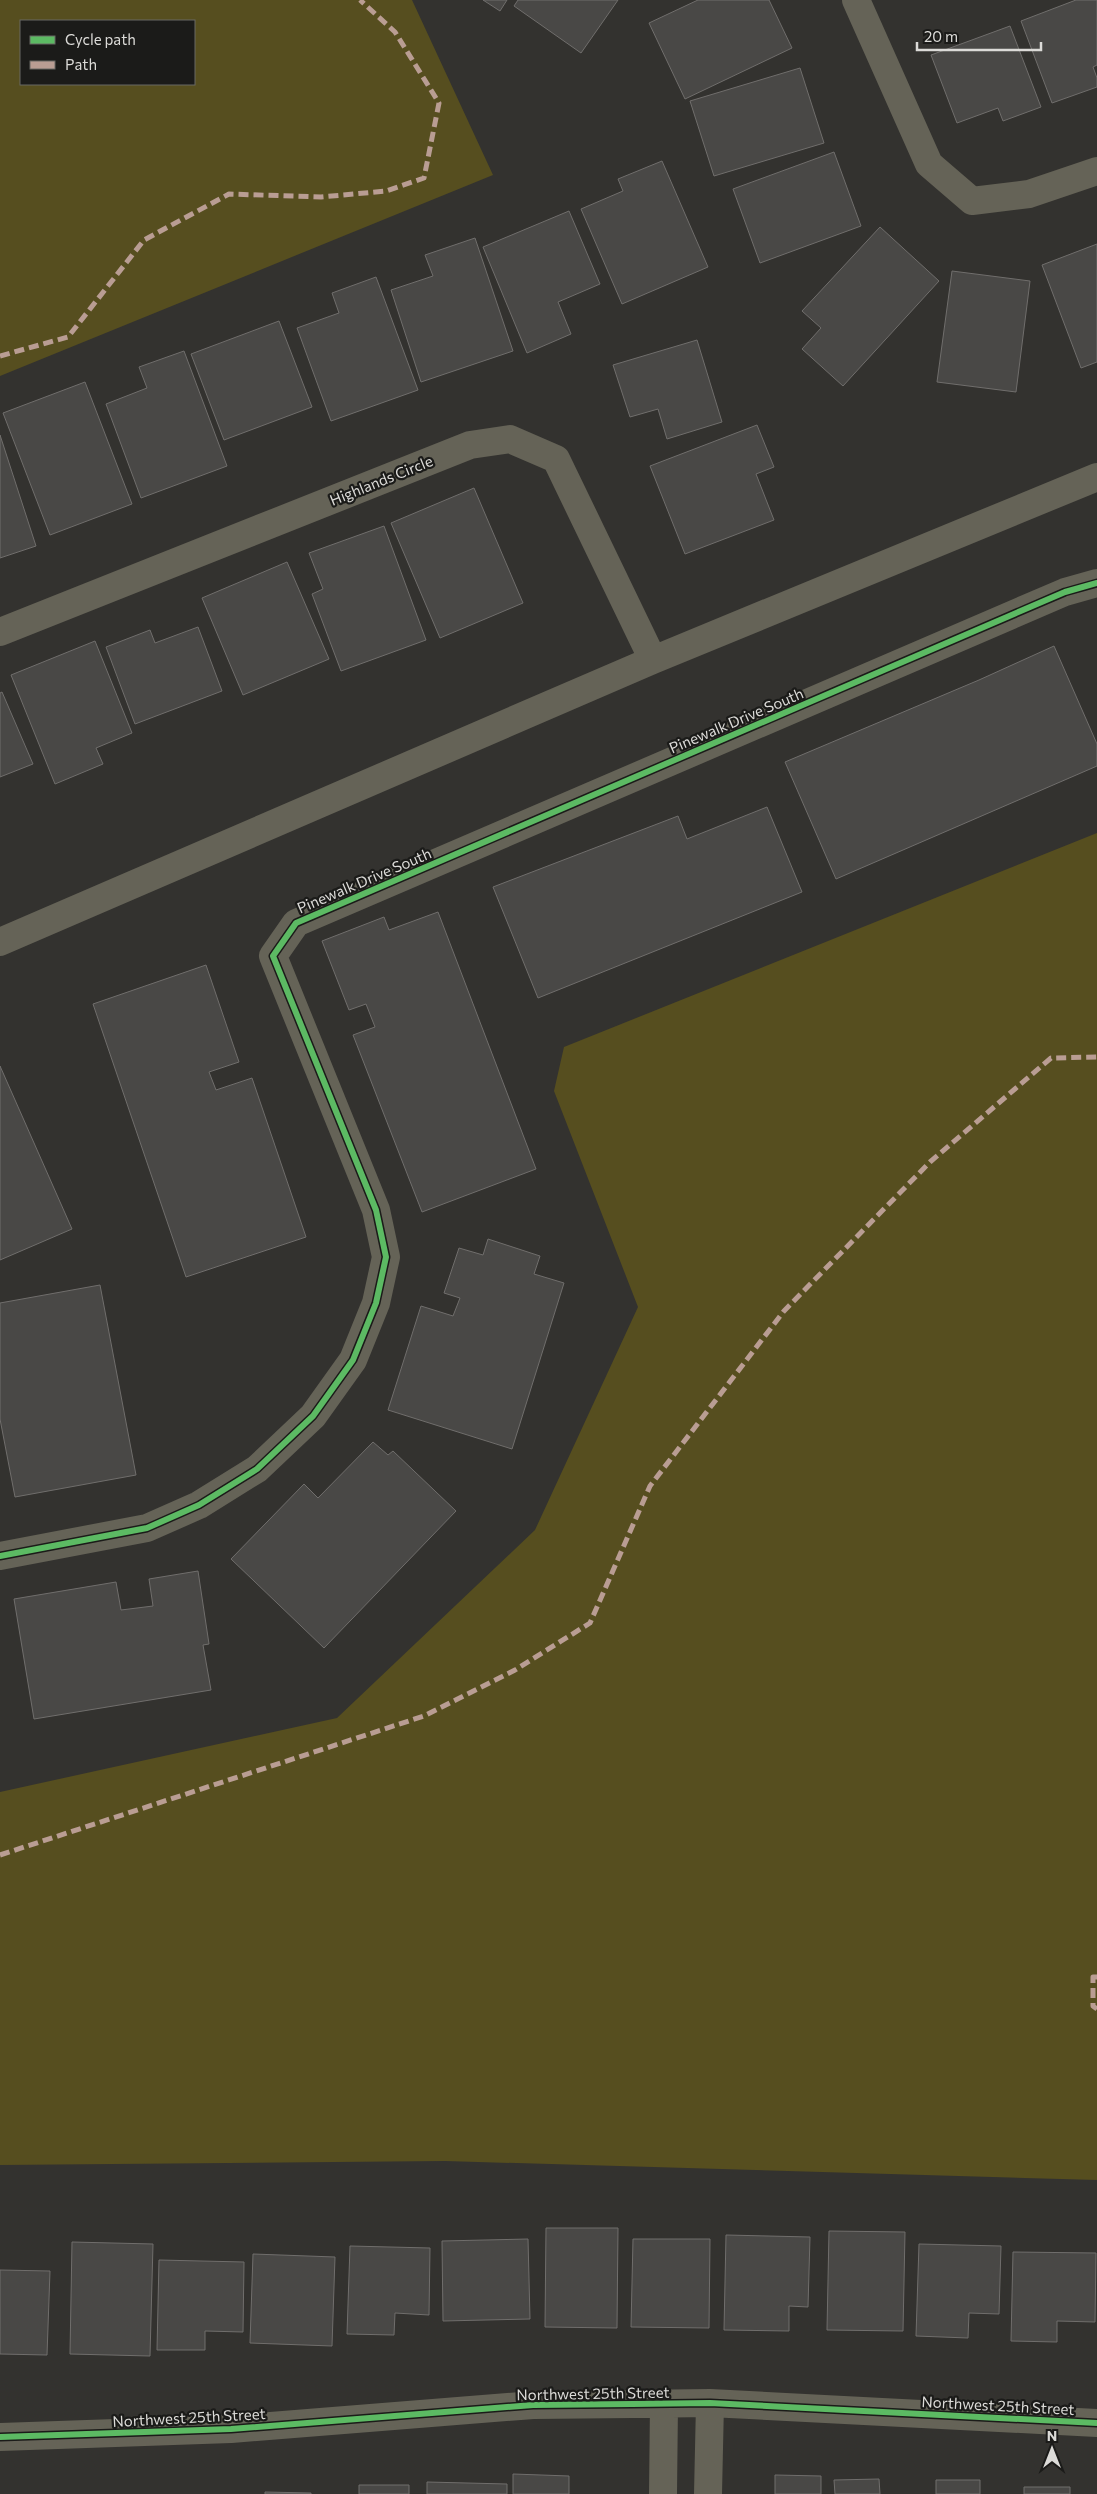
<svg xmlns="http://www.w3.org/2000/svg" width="1097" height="2494" viewBox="0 0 1097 2494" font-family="Commissioner,sans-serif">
<rect width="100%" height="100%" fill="#33322f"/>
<!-- green -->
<path fill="#564e1f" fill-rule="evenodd" d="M 0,0 L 412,0 L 493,175 L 0,376 ZM 194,21 L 194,84 L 21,84 L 21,21 Z
M 1097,833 L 1097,2180 L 445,2161 L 0,2165 L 0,1792 L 337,1718 L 535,1530 L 638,1307 L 554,1091 L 564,1047 Z"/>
<!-- building -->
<path fill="#494846" stroke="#706e6c" d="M 483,0 L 507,0 L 500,11 Z
M 518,0 L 618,0 L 581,53 L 514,6 Z
M 698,0 L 769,0 L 792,48 L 685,99 L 649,23 Z
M 1076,0 L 1097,0 L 1097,65 L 1093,67 L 1097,78 L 1097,87 L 1052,103 L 1021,21 Z
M 1010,26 L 1041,107 L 1003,121 L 998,108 L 957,123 L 931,55 Z
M 800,68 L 824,143 L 714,176 L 690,101 Z
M 834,152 L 861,226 L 760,263 L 733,189 Z
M 662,161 L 708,267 L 622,304 L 581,209 L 623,191 L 618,179 Z
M 569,211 L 600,284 L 558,302 L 571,334 L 527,353 L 483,247 Z
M 880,227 L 939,281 L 843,386 L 802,349 L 821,328 L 802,311 Z
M 475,238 L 513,351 L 421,382 L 391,290 L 433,276 L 425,255 Z
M 1097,244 L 1097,362 L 1081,368 L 1042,265 Z
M 952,271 L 1030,281 L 1016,392 L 937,382 Z
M 376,277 L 418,390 L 331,421 L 297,328 L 339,313 L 332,293 Z
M 279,321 L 312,407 L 224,440 L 191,354 Z
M 697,340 L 722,422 L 667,439 L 658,409 L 630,417 L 613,365 Z
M 184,351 L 227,466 L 141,498 L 106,404 L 147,388 L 139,367 Z
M 85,382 L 132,504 L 50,535 L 3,413 Z
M 757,425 L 774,467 L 756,474 L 774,520 L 685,554 L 650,466 Z
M 0,435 L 36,546 L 0,558 Z
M 474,488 L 523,603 L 440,638 L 391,523 Z
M 384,526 L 426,640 L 341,671 L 312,594 L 323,589 L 309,553 Z
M 287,562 L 329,659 L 243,695 L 202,598 Z
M 198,627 L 222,691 L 135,724 L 106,647 L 150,630 L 155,643 Z
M 95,641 L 132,733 L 96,748 L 103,764 L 55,784 L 11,675 Z
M 1054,646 L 1097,744 L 1097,766 L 836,879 L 785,762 L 979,680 Z
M 2,692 L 33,764 L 0,777 L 0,693 Z
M 767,807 L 802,892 L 538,998 L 493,887 L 678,816 L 687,839 Z
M 438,912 L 536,1169 L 422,1212 L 353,1035 L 375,1027 L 366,1004 L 349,1010 L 322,941 L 384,917 L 389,930 Z
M 206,965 L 239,1062 L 209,1072 L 216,1090 L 252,1078 L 306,1237 L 186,1277 L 93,1004 Z
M 0,1066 L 72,1229 L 0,1260 Z
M 488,1239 L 540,1256 L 534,1274 L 564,1283 L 512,1449 L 388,1410 L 421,1306 L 453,1316 L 460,1298 L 444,1293 L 459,1248 L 483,1255 Z
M 100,1285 L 136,1475 L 15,1497 L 0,1419 L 0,1303 Z
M 373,1442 L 388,1455 L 393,1451 L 456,1511 L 324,1648 L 231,1559 L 304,1484 L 318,1498 Z
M 198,1571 L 209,1644 L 203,1645 L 211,1690 L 34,1719 L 14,1599 L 116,1582 L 121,1610 L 153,1606 L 149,1579 Z
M 546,2228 L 618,2228 L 617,2328 L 545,2327 Z
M 829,2231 L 905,2232 L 903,2331 L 827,2330 Z
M 726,2235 L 810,2237 L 808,2307 L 789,2306 L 789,2331 L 724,2330 Z
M 528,2239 L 530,2319 L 443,2321 L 442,2241 Z
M 633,2239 L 710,2239 L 709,2328 L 631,2327 Z
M 72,2242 L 153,2244 L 150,2356 L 70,2354 Z
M 919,2244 L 1001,2246 L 999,2314 L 969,2313 L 968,2338 L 916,2336 Z
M 350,2246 L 430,2248 L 429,2315 L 395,2313 L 394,2335 L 347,2334 Z
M 1013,2252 L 1096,2253 L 1095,2322 L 1057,2321 L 1057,2342 L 1011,2341 Z
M 253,2254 L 335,2257 L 332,2346 L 250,2343 Z
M 159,2260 L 244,2262 L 243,2332 L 205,2331 L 205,2350 L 157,2350 Z
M 0,2270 L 50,2271 L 47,2355 L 0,2354 Z
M 513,2474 L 569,2476 L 569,2494 L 513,2494 Z
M 775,2475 L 821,2476 L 821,2494 L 775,2494 Z
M 879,2479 L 880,2494 L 835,2494 L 834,2480 Z
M 936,2480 L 980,2480 L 980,2494 L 936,2494 Z
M 427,2482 L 507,2484 L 507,2494 L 427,2494 Z
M 359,2485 L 409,2485 L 409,2494 L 359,2494 Z
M 1024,2487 L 1070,2487 L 1070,2494 L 1024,2494 Z
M 265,2492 L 311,2493 L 311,2494 L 265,2494 Z"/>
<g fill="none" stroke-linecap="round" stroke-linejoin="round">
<!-- minor -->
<path stroke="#656357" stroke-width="28" d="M 856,0 L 929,164 L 972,201 L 1029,194 L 1097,171
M 0,632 L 470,445 L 510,439 L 556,459 L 653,660
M 0,942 L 653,660 L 1097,477
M 0,1556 L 147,1528 L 199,1505 L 257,1469 L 313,1416 L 353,1360 L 376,1303 L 386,1257 L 376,1210 L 273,956 L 296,923 L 1065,592 L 1097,583
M 0,2437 L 231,2429 L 533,2405 L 632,2404 L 710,2403 L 1097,2423
M 663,2494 L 664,2404
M 708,2494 L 710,2403"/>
<!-- quiet -->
<path stroke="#b99d93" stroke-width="5" stroke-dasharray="10 5" stroke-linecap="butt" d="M 0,356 L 68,337 L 144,240 L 229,194 L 321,197 L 386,191 L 424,178 L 439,103 L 395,32 L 360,0
M 0,1855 L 424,1716 L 515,1670 L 590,1623 L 650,1486 L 784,1311 L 930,1162 L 1051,1058 L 1097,1057
M 1097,1977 L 1093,1977 L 1093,2006 L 1097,2009"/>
<defs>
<path id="cycleway" d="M 0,1556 L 147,1528 L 199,1505 L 257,1469 L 313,1416 L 353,1360 L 376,1303 L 386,1257 L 376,1210 L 273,956 L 296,923 L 1065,592 L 1097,583
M 0,2437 L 231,2429 L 533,2405 L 632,2404 L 710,2403 L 1097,2423"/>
</defs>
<!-- cycleway casing -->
<use href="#cycleway" stroke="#1b1b19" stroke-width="9"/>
<!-- cycleway -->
<use href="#cycleway" stroke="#5cba63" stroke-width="6"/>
</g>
<g text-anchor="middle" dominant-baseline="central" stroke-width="4.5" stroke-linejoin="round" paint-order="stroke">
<!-- street labels -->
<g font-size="15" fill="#dcdbd8" stroke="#1b1b19">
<text transform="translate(381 480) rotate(-22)">Highlands Circle</text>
<text transform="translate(736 720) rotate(-23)">Pinewalk Drive South</text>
<text transform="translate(364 880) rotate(-23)">Pinewalk Drive South</text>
<text transform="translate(593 2393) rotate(-1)">Northwest 25th Street</text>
<text transform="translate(998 2405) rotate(3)">Northwest 25th Street</text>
<text transform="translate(189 2417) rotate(-3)">Northwest 25th Street</text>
</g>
</g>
<!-- legend -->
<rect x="20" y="20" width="175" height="65" fill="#1b1b19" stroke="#686865"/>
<rect x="30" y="36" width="25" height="8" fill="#5cba63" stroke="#686865"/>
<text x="65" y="45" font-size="15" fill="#dcdbd8">Cycle path</text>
<rect x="30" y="61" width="25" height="8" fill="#b99d93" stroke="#686865"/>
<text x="65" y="70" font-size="15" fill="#dcdbd8">Path</text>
<!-- north arrow -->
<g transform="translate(1052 2449)" stroke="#1b1b19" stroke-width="4" paint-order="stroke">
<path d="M0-4L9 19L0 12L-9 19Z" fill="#dcdbd8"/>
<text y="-8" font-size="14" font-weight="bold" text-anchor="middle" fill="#dcdbd8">N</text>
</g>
<!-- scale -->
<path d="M917 42v8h124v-8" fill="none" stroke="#dcdbd8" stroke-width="2.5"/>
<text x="924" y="42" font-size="15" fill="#dcdbd8" stroke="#1b1b19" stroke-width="4" paint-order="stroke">20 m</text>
</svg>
